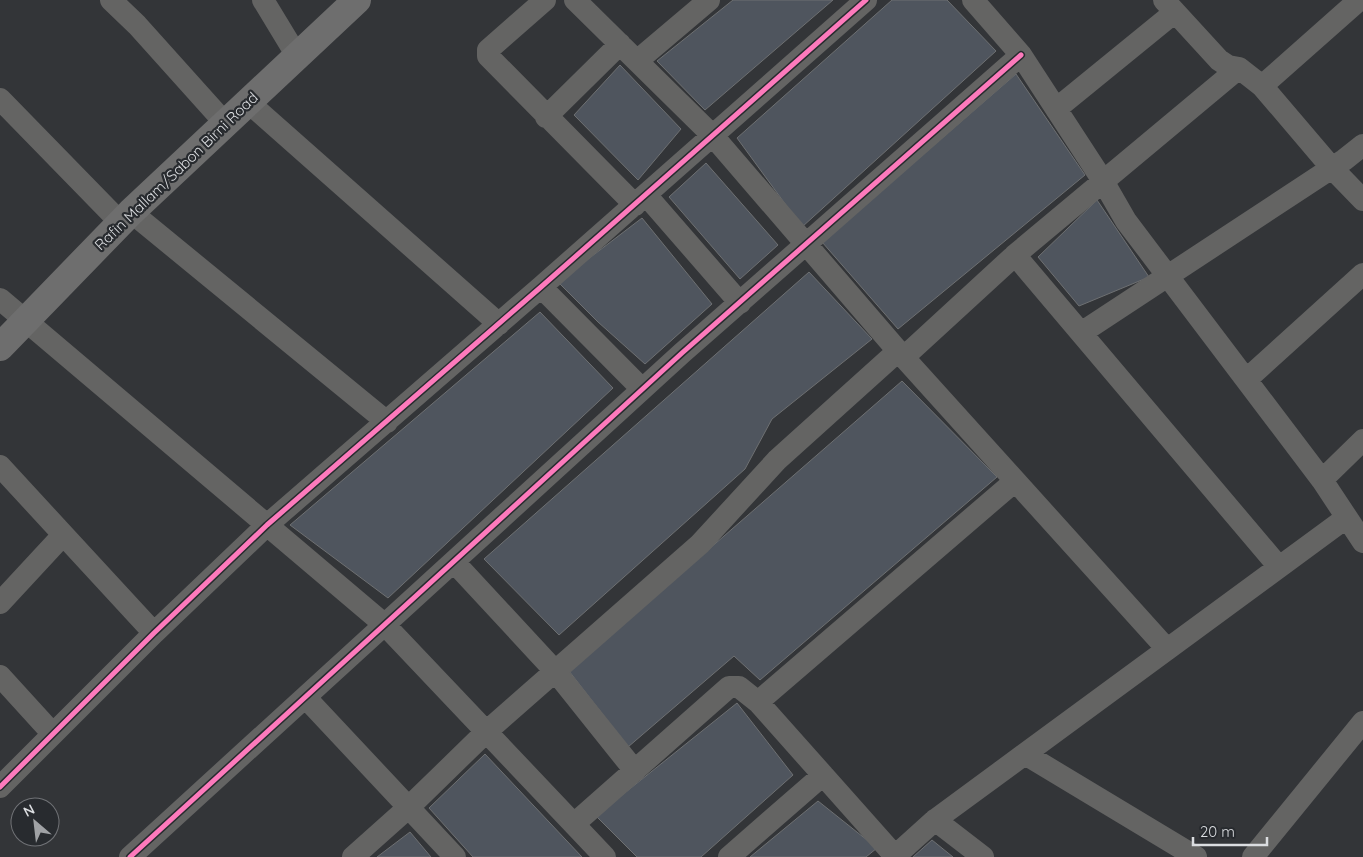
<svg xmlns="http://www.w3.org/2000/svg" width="1363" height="857" viewBox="0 0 1363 857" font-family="Quicksand,sans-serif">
<rect width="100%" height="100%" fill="#333538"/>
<!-- building -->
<path fill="#4f555e" stroke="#6e7072" d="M 733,0 L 833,0 L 705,110 L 657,61 Z
M 892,0 L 947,0 L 996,51 L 802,227 L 737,138 Z
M 620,65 L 681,129 L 638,180 L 574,115 Z
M 1016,74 L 1085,175 L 898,329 L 822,242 Z
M 706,163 L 778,245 L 740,279 L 669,197 Z
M 1097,200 L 1149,277 L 1079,306 L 1038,257 Z
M 642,218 L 712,304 L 645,364 L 598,322 L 558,282 Z
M 809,272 L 872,339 L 772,419 L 745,469 L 559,635 L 484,559 Z
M 540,312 L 613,388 L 388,598 L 290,525 Z
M 902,381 L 997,477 L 760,680 L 734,656 L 628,747 L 569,671 Z
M 737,703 L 793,775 L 701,857 L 637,857 L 596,816 Z
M 485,754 L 582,857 L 473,857 L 429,808 Z
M 818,801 L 877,848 L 866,857 L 750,857 Z
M 410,832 L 431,857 L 377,857 Z
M 932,840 L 953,857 L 913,857 Z"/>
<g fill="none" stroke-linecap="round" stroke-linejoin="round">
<!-- street -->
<path stroke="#646463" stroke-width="22" d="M 111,0 L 137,25 L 225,123
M 263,0 L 297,56
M 545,0 L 488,50 L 488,56 L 635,205
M 575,0 L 713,136 L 898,351 L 1167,649
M 973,0 L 1021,55 L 1103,181 L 1126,221 L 1322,480 L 1363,542
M 1164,0 L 1219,60 L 1228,66 L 1239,68 L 1262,86 L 1331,167 L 1363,200
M 637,61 L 709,0
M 1262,86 L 1359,0
M 0,99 L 120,222
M 248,102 L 499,324
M 1056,109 L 1175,12
M 546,117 L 620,44
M 646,195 L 740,303
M 131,212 L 387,422
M 1015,255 L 1279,567
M 541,287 L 642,389
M 0,299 L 385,625 L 605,857
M 1081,333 L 1344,160 L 1363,145
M 904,357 L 1015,255 L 1239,68
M 1247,379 L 1363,274
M 0,466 L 154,633
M 1322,480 L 1363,440
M 454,562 L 555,671 L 635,771
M 0,603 L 63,535
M 0,676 L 52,733
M 306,698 L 455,857
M 758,702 L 1015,481
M 1025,754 L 1196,857
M 0,787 L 154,633 L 267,525 L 541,287 L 866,0
M 935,820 L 983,857
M 574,824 L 729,687 L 739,687 L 758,702 L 895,856
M 130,857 L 682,353 L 1021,55
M 353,857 L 409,807 L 486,732 L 700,544 L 777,460 L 898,351
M 729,857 L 823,775
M 894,857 L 935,820 L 1346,518
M 1253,857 L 1363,722"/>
<!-- secondary -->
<path stroke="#6e6e6e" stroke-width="28" d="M 0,347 L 131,212 L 357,0"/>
<defs>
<path id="cycleway" d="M 0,787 L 154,633 L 267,525 L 541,287 L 866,0
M 130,857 L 682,353 L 1021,55"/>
</defs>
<!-- cycleway casing -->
<use href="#cycleway" stroke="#282b2f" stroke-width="8"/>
<!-- cycleway -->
<use href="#cycleway" stroke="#fd7abc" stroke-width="5"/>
</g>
<g text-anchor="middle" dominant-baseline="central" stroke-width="4.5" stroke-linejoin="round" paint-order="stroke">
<!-- street labels -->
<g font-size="15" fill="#dbdde0" stroke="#282b2f">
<text transform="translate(176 171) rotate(-44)">Rafin Mallam/Sabon Birni Road</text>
</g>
</g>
<!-- north arrow -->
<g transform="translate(35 822) rotate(332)"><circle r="24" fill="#282b2f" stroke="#707276"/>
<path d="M0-4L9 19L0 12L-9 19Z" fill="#a0a2a5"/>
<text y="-8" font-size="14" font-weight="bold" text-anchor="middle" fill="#dbdde0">N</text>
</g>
<!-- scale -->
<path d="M1193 837v8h74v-8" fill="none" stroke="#dbdde0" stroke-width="2.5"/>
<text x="1200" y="837" font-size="15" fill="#dbdde0" stroke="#282b2f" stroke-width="4" paint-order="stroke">20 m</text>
</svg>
